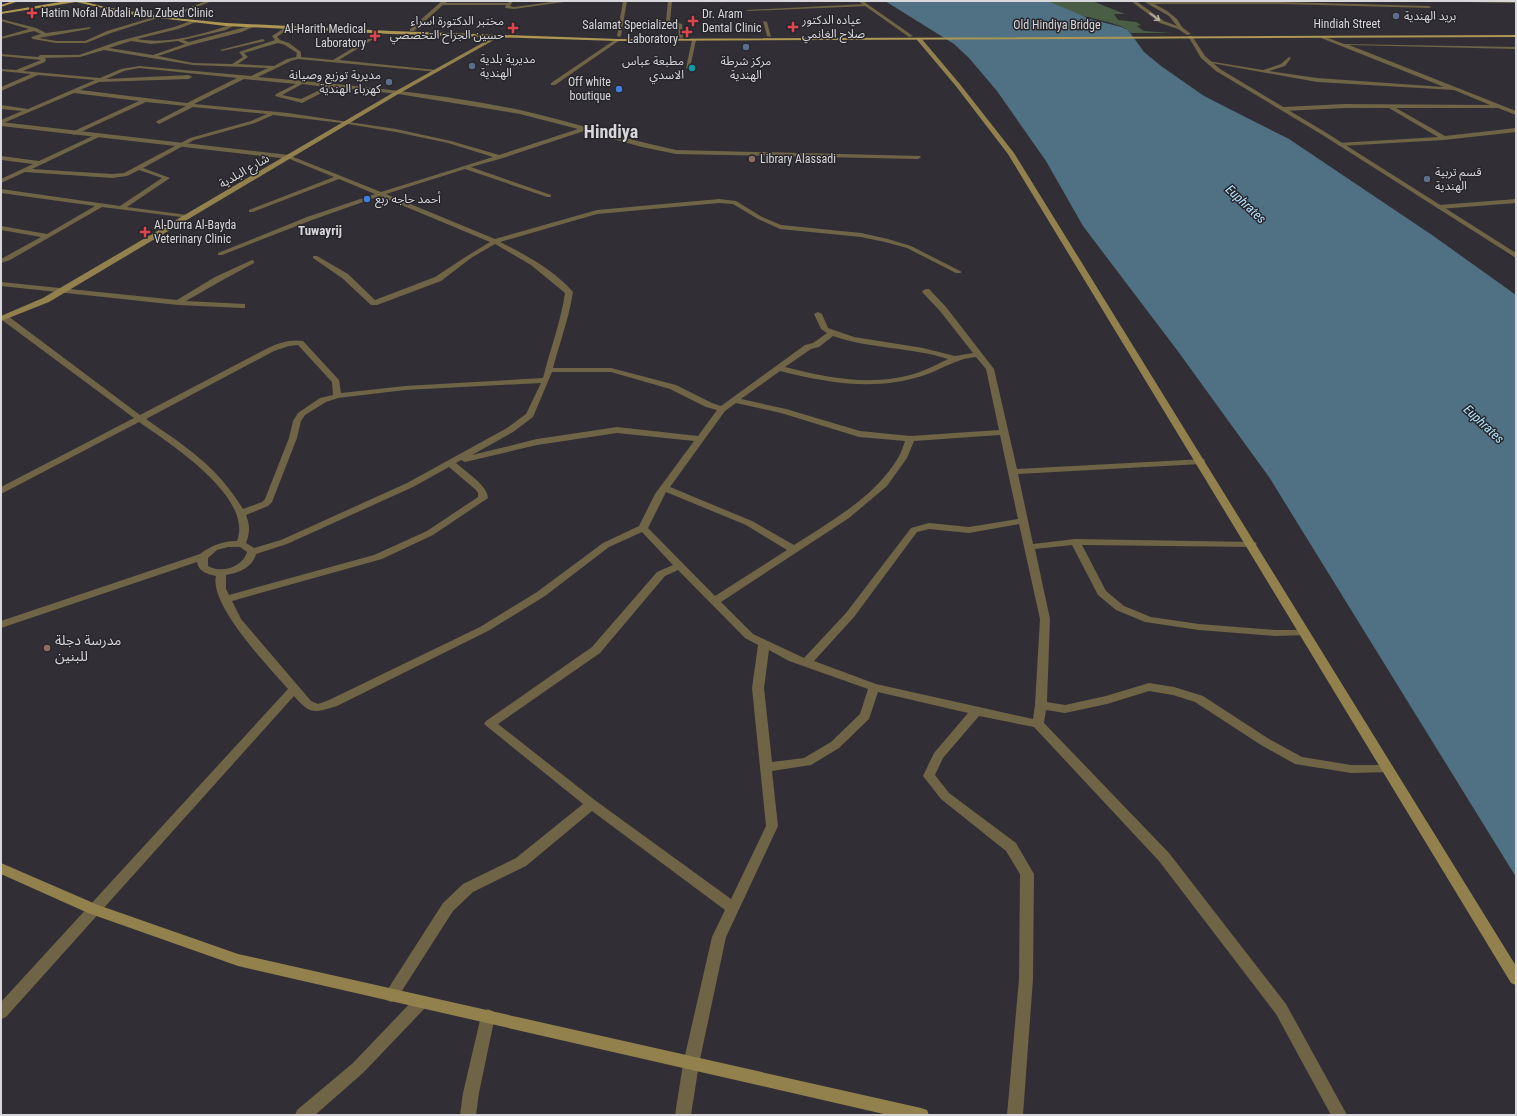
<svg xmlns="http://www.w3.org/2000/svg" width="1517" height="1116" viewBox="0 0 1517 1116" font-family="'Roboto Condensed','Noto Sans Arabic',sans-serif">
<rect width="100%" height="100%" fill="#312f35"/>
<!-- green -->
<path fill="#495e45" d="M 1048,1 L 1092,1 L 1125,14 L 1114,14 L 1118,20 L 1136,22 L 1141,25 L 1137,26 L 1144,31 L 1172,33 L 1131,33 C 1122,22 1089,19 1074,13 C 1066,10 1057,5 1048,1 Z"/>
<!-- water -->
<path fill="#4f7183" d="M 885,1 L 1048,1 L 1090,19 L 1121,27 L 1128,30 L 1144,52 L 1161,66 L 1204,96 L 1289,139 L 1432,235 L 1516,295 L 1516,877 L 1269,477 L 1177,350 L 1083,226 L 1046,161 L 997,91 L 969,58 L 954,44 Z"/>
<g fill="none" stroke-linecap="round" stroke-linejoin="round">
<!-- minor -->
<path fill="#6f6445" fill-rule="evenodd" d="M 206,1 L 212,1 L 175,16 L 171,15 Z
M 442,1 L 447,1 L 446,3 L 508,3 L 509,1 L 513,1 L 510,6 L 514,7 L 559,1 L 571,1 L 514,9 L 505,8 L 506,5 L 443,5 L 414,31 L 410,31 L 410,29 Z
M 623,1 L 627,1 L 621,36 L 619,37 L 617,36 Z
M 668,1 L 672,1 L 670,21 L 668,22 L 666,21 Z
M 1464,1 L 1516,1 L 1516,3 L 1466,2 Z
M 1151,2 L 1282,2 L 1429,6 L 1431,7 L 1429,8 L 1282,4 L 1149,4 Z
M 866,4 L 868,6 L 748,11 L 746,10 Z
M 157,16 L 161,17 L 111,33 L 86,43 L 56,43 L 33,39 L 31,37 L 41,34 L 34,31 L 1,39 L 1,37 L 29,29 L 1,21 L 1,19 L 36,28 L 46,33 L 91,27 L 89,29 L 39,38 L 56,41 L 85,41 L 107,31 Z
M 194,20 L 196,22 L 178,29 L 137,39 C 169,45 203,34 233,24 L 235,25 L 226,30 L 183,40 L 189,42 L 253,25 L 253,27 L 242,32 L 191,45 L 158,56 L 193,63 L 232,64 L 243,57 L 239,52 L 275,40 L 272,36 L 286,27 L 288,29 L 277,37 L 280,40 L 289,43 L 301,52 L 301,57 L 333,60 L 381,31 L 383,33 L 339,60 L 436,70 L 438,72 L 298,59 L 291,61 L 258,77 C 346,85 434,92 520,110 C 573,122 623,139 676,150 L 920,156 L 921,157 L 918,159 L 676,154 L 642,147 L 584,131 L 503,158 L 471,167 L 551,195 L 551,197 L 547,197 L 465,169 L 386,194 L 495,239 L 597,210 L 719,199 L 736,201 L 762,217 L 781,225 L 861,233 L 888,239 L 911,246 L 962,272 L 960,273 L 956,273 L 907,248 L 885,242 L 861,237 L 780,229 L 758,219 L 733,204 L 719,203 L 597,214 L 500,242 C 526,255 554,270 573,292 C 569,318 560,342 553,368 L 611,368 L 676,385 L 712,403 L 721,406 L 805,345 L 813,343 L 827,333 L 821,329 L 814,314 L 818,312 L 822,314 L 828,328 L 854,337 L 923,348 L 955,356 L 973,353 L 940,311 L 923,293 L 922,291 L 926,289 L 929,289 L 946,307 L 994,369 L 1017,469 L 1204,459 L 1205,461 L 1204,463 L 1201,464 L 1018,474 L 1033,544 L 1075,539 L 1255,542 L 1257,544 L 1255,546 L 1252,547 L 1082,545 L 1106,591 L 1124,606 L 1151,617 L 1199,624 L 1275,630 L 1304,630 L 1308,631 L 1309,633 L 1308,635 L 1275,636 L 1199,630 L 1145,622 L 1116,610 L 1098,595 L 1072,545 L 1035,549 L 1050,619 L 1047,702 L 1065,705 L 1106,696 L 1149,683 L 1174,687 L 1203,696 L 1269,739 L 1302,757 L 1351,765 L 1388,765 L 1392,766 L 1394,769 L 1392,772 L 1351,773 L 1295,764 L 1261,745 L 1195,702 L 1173,695 L 1149,691 L 1107,704 L 1065,713 L 1046,710 L 1044,723 L 1169,853 L 1286,1004 L 1347,1115 L 1331,1115 L 1276,1014 L 1159,861 L 1034,727 L 979,716 L 943,758 L 935,775 L 949,793 L 1016,843 L 1034,874 L 1033,979 L 1023,1115 L 1007,1115 L 1019,979 L 1020,874 L 1006,851 L 941,799 L 923,776 L 934,753 L 968,713 L 878,692 L 869,719 L 839,748 L 811,765 L 772,771 L 778,826 L 726,937 L 699,1064 L 691,1115 L 675,1115 L 683,1064 L 712,937 L 725,910 L 592,811 L 526,866 L 473,892 L 453,911 L 396,1000 L 391,1002 L 386,1000 L 384,996 L 386,992 L 443,903 L 463,884 L 516,858 L 583,804 L 484,724 L 486,721 L 592,647 L 657,572 L 673,565 L 642,532 L 609,547 L 545,596 L 488,631 L 337,706 C 315,713 310,715 294,696 L 6,1017 L 1,1019 L 1,1002 L 288,689 C 269,667 209,605 216,576 C 207,574 199,572 197,562 L 1,628 L 1,621 L 200,554 C 212,545 223,541 237,541 C 254,497 169,443 139,422 L 1,494 L 1,487 L 134,418 L 2,320 L 2,316 L 8,316 L 140,415 L 268,348 C 279,343 290,339 303,341 L 339,380 L 341,393 L 405,386 L 543,378 C 550,350 561,321 565,293 L 531,265 L 495,244 L 471,258 L 441,281 L 377,305 L 371,305 L 342,278 L 313,258 L 313,256 L 317,256 L 348,274 L 375,300 L 435,277 L 467,256 L 490,242 L 380,196 L 312,220 L 222,255 L 218,255 L 218,253 L 307,217 L 375,194 L 339,179 L 253,212 L 249,212 L 249,210 L 334,177 L 287,158 L 287,156 L 291,156 L 381,192 L 493,157 L 448,143 L 396,132 L 342,123 L 273,115 L 255,123 L 194,140 L 143,168 L 170,178 L 127,207 L 187,215 L 189,216 L 189,218 L 102,207 L 10,260 L 1,263 L 1,259 L 41,237 L 1,230 L 1,226 L 47,234 L 95,206 L 1,193 L 1,189 L 120,206 L 162,178 L 139,170 L 127,176 L 112,178 L 25,172 L 1,183 L 1,179 L 33,164 L 1,160 L 1,156 L 39,161 L 97,134 L 99,135 L 99,137 L 32,169 L 112,174 L 124,173 L 190,138 L 251,121 L 267,114 L 193,107 L 159,124 L 156,122 L 157,121 L 186,106 L 146,102 L 74,135 L 72,134 L 72,132 L 139,101 L 74,93 L 1,124 L 1,120 L 22,111 L 1,109 L 1,105 L 28,109 L 95,80 L 38,75 L 1,91 L 1,87 L 31,74 L 1,71 L 1,69 L 16,70 L 41,60 L 1,56 L 1,54 L 38,57 L 40,55 L 79,55 L 119,41 L 174,27 ZM 131,41 L 151,44 L 178,41 L 185,44 L 153,55 L 109,48 ZM 278,43 L 285,45 L 297,53 L 296,57 L 287,59 L 274,66 L 238,64 L 248,57 L 244,53 ZM 104,50 L 193,65 L 268,68 L 251,76 L 139,66 L 121,69 L 100,78 L 23,71 L 45,62 L 46,59 L 44,58 L 80,57 ZM 139,68 L 237,78 L 187,103 L 80,90 L 99,82 L 189,79 L 192,77 L 189,75 L 106,79 L 124,71 ZM 244,79 L 296,84 L 276,94 L 275,96 L 302,103 L 333,87 L 398,94 L 520,114 L 578,129 L 499,155 L 451,141 L 396,129 L 288,113 L 194,104 ZM 302,84 L 326,87 L 301,99 L 282,95 ZM 833,336 C 870,349 911,347 948,359 C 938,364 928,369 917,373 C 873,387 828,378 785,367 L 811,349 L 819,347 ZM 298,345 L 332,382 L 333,395 L 320,398 L 298,413 L 293,421 L 289,438 L 265,499 L 262,502 L 243,509 C 217,466 186,447 146,419 L 274,351 L 289,346 ZM 976,357 L 986,369 L 999,430 L 910,436 L 860,431 L 786,409 L 741,399 L 780,371 C 828,383 874,391 922,376 C 935,372 948,364 961,360 C 966,358 971,358 976,357 ZM 552,372 L 611,372 L 670,389 L 706,407 L 717,410 L 698,436 L 617,427 L 537,439 L 472,455 L 513,432 L 533,417 ZM 541,383 L 526,414 L 507,428 L 407,483 L 281,540 L 254,548 L 246,543 C 250,533 250,525 246,515 L 268,506 L 272,502 L 297,438 L 301,421 L 305,415 L 326,402 L 338,398 L 405,390 ZM 736,403 L 781,413 L 859,437 L 905,441 C 903,447 901,453 898,458 C 875,497 831,521 794,545 L 752,521 L 670,487 L 725,411 ZM 617,433 L 694,441 L 655,494 L 639,526 L 603,543 L 537,592 L 480,627 L 329,700 L 318,704 L 311,701 L 241,619 L 232,601 L 382,559 L 433,535 L 488,498 C 488,486 465,471 456,463 L 461,460 L 465,462 L 537,445 ZM 1000,435 L 1018,519 L 969,527 L 929,523 L 911,528 L 846,613 L 804,658 L 753,634 L 721,602 L 849,518 L 887,486 L 907,458 L 914,441 ZM 449,467 L 476,490 L 478,493 L 478,497 L 427,531 L 374,555 L 229,595 L 226,589 L 226,575 C 239,573 253,567 256,554 L 287,544 L 413,487 ZM 666,492 L 746,525 L 787,550 L 715,596 L 648,528 ZM 1019,524 L 1040,619 L 1035,705 L 1033,719 L 876,684 L 814,661 L 854,617 L 917,532 L 929,529 L 969,533 ZM 228,547 L 240,547 L 247,552 C 243,567 221,574 208,566 L 208,558 L 217,550 ZM 678,570 L 745,638 L 758,645 L 752,688 L 766,826 L 731,899 L 596,801 L 498,724 L 600,653 L 665,576 ZM 769,650 L 789,661 L 868,689 L 860,714 L 831,742 L 804,758 L 772,762 L 764,688 Z
M 763,21 L 767,22 L 771,37 L 767,36 Z
M 678,23 L 682,24 L 683,37 L 681,38 L 679,37 Z
M 1323,36 L 1344,44 L 1516,47 L 1516,49 L 1349,45 L 1516,111 L 1516,115 L 1498,108 L 1396,108 L 1445,136 L 1516,128 L 1516,132 L 1444,140 L 1340,146 L 1337,144 L 1338,143 L 1438,137 L 1389,108 L 1345,108 L 1284,111 L 1281,109 L 1284,107 L 1345,104 L 1490,105 L 1454,90 L 1317,82 L 1206,62 L 1208,61 L 1263,70 L 1281,64 L 1289,57 L 1291,58 L 1285,66 L 1269,71 L 1317,78 L 1444,87 L 1321,38 Z
M 263,39 L 265,41 L 222,51 L 220,50 Z
M 616,39 L 620,40 L 555,85 L 551,85 L 551,83 Z
M 694,39 L 696,40 L 690,68 L 688,69 L 686,68 L 692,40 Z
M 1516,199 L 1516,203 L 1439,209 L 1436,207 L 1439,205 Z
M 252,260 L 254,261 L 254,263 L 221,281 L 186,301 L 245,304 L 245,308 L 242,308 L 178,305 L 1,286 L 1,282 L 177,300 L 215,277 Z
M 421,996 L 426,997 L 428,1002 L 426,1007 L 363,1073 L 315,1115 L 295,1115 L 297,1110 L 353,1063 L 416,997 Z
M 488,1009 L 493,1011 L 495,1016 L 479,1093 L 476,1115 L 460,1115 L 463,1093 L 481,1016 L 483,1011 Z"/>
<!-- tertiary -->
<path fill="#6f6445" fill-rule="evenodd" d="M 858,1 L 863,1 L 913,36 L 909,37 Z
M 1131,1 L 1136,1 L 1164,21 L 1177,26 L 1169,16 L 1143,1 L 1149,1 L 1167,11 L 1177,19 L 1182,27 L 1191,34 L 1187,35 L 1178,29 L 1160,23 Z
M 1188,36 L 1192,36 L 1205,56 L 1220,69 L 1325,132 L 1516,253 L 1516,258 L 1321,134 L 1216,71 L 1201,58 Z
M 1,122 L 289,155 L 292,157 L 289,159 L 1,126 Z"/>
<!-- secondary -->
<path fill="#93814d" fill-rule="evenodd" d="M 495,36 L 499,37 L 400,93 L 49,302 L 1,321 L 1,316 L 43,298 L 396,91 Z
M 917,38 L 921,38 L 959,83 L 1014,153 L 1516,966 L 1516,985 L 1511,983 L 1008,154 L 955,85 L 917,40 Z
M 1,863 L 98,905 L 238,954 L 921,1108 L 927,1110 L 929,1115 L 888,1115 L 238,966 L 88,913 L 1,874 Z"/>
<!-- primary -->
<path fill="#ae9752" fill-rule="evenodd" d="M 13,1 L 19,1 L 1,7 L 1,5 Z
M 66,1 L 82,1 L 105,7 L 165,17 L 226,23 L 392,31 L 618,39 L 1516,35 L 1516,37 L 618,41 L 392,34 L 226,26 L 134,15 L 76,2 L 1,14 L 1,12 Z"/>
</g>
<!-- one-way arrows -->
<defs><path id="oneway-shaft" d="M-6 0H5M1.5-3L5.5 0L1.5 3" fill="none" stroke-width="1.6" stroke-linecap="round" stroke-linejoin="round"/></defs>
<use stroke="#b3afa6" href="#oneway-shaft" transform="translate(1155 17) rotate(37)"/>
<!-- markers -->
<g fill="#e0444e" stroke="#27262b" stroke-width="1.5">
<path d="M30 7h4v4h4v4h-4v4h-4v-4h-4v-4h4z"/>
<path d="M691 15h4v4h4v4h-4v4h-4v-4h-4v-4h4z"/>
<path d="M791 21h4v4h4v4h-4v4h-4v-4h-4v-4h4z"/>
<path d="M511 22h4v4h4v4h-4v4h-4v-4h-4v-4h4z"/>
<path d="M685 26h4v4h4v4h-4v4h-4v-4h-4v-4h4z"/>
<path d="M373 30h4v4h4v4h-4v4h-4v-4h-4v-4h4z"/>
<path d="M143 226h4v4h4v4h-4v4h-4v-4h-4v-4h4z"/>
</g>
<g fill="#5c6f8a" stroke="#27262b" stroke-width="1.5">
<circle cx="1396" cy="16" r="4"/>
<circle cx="746" cy="47" r="4"/>
<circle cx="472" cy="66" r="4"/>
<circle cx="389" cy="82" r="4"/>
<circle cx="1427" cy="179" r="4"/>
</g>
<circle fill="#0f9aa8" stroke="#27262b" stroke-width="1.5" cx="692" cy="68" r="4"/>
<g fill="#3f7fe0" stroke="#27262b" stroke-width="1.5">
<circle cx="619" cy="89" r="4"/>
<circle cx="367" cy="199" r="4"/>
</g>
<g fill="#8d6e63" stroke="#27262b" stroke-width="1.5">
<circle cx="752" cy="159" r="4"/>
<circle cx="47" cy="648" r="4"/>
</g>
<g text-anchor="middle" dominant-baseline="central" stroke-width="3" stroke-linejoin="round" paint-order="stroke">
<!-- far-poi labels -->
<g font-size="12" fill="#d8d7db" stroke="#27262b" text-anchor="start">
<text x="41" y="13">Hatim Nofal Abdali Abu Zubed Clinic</text>
<text x="702" y="14">Dr. Aram<tspan x="702" dy="14">Dental Clinic</tspan></text>
<text x="1404" y="16">بريد الهندية</text>
<text x="802" y="20">عياده الدكتور<tspan x="802" dy="14">صلاح الغانمي</tspan></text>
<text x="504" y="21" text-anchor="end">مختبر الدكتورة اسراء<tspan x="504" dy="14">حسين الجراح التخصصي</tspan></text>
<text x="678" y="25" text-anchor="end">Salamat Specialized<tspan x="678" dy="14">Laboratory</tspan></text>
<text x="366" y="29" text-anchor="end">Al-Harith Medical<tspan x="366" dy="14">Laboratory</tspan></text>
<text x="480" y="59">مديرية بلدية<tspan x="480" dy="14">الهندية</tspan></text>
<text x="684" y="61" text-anchor="end">مطبعة عباس<tspan x="684" dy="14">الاسدي</tspan></text>
<text x="746" y="61" text-anchor="middle">مركز شرطة<tspan x="746" dy="14">الهندية</tspan></text>
<text x="381" y="75" text-anchor="end">مديرية توزيع وصيانة<tspan x="381" dy="14">كهرباء الهندية</tspan></text>
<text x="611" y="82" text-anchor="end">Off white<tspan x="611" dy="14">boutique</tspan></text>
<text x="760" y="159">Library Alassadi</text>
<text x="1435" y="172">قسم تربية<tspan x="1435" dy="14">الهندية</tspan></text>
<text x="375" y="199">أحمد حاجه ربع</text>
<text x="154" y="225">Al-Durra Al-Bayda<tspan x="154" dy="14">Veterinary Clinic</tspan></text>
</g>
<!-- far-street labels -->
<g font-size="12" fill="#d8d7db" stroke="#27262b">
<text x="1347" y="24">Hindiah Street</text>
<text x="1057" y="25">Old Hindiya Bridge</text>
<text transform="translate(244 171) rotate(-30)">شارع البلدية</text>
</g>
<!-- far-water labels -->
<g font-size="13" font-style="italic" fill="#b3e4ff" stroke="#27262b">
<text transform="translate(1246 204) rotate(43)">Euphrates</text>
<text transform="translate(1484 424) rotate(43)">Euphrates</text>
</g>
<!-- far-quarter labels -->
<g font-size="13" font-weight="bold" fill="#d8d7db" stroke="#27262b">
<text x="320" y="230">Tuwayrij</text>
</g>
<!-- poi labels -->
<g font-size="14" fill="#d8d7db" stroke="#27262b" text-anchor="start">
<text x="55" y="640">مدرسة دجلة<tspan x="55" dy="16">للبنين</tspan></text>
</g>
<!-- far-town labels -->
<g font-size="18" font-weight="bold" fill="#d8d7db" stroke="#27262b">
<text x="611" y="131">Hindiya</text>
</g>
</g>
<!-- border -->
<rect width="1517" height="1116" fill="none" stroke="#d8d7db" stroke-width="4"/>
</svg>
